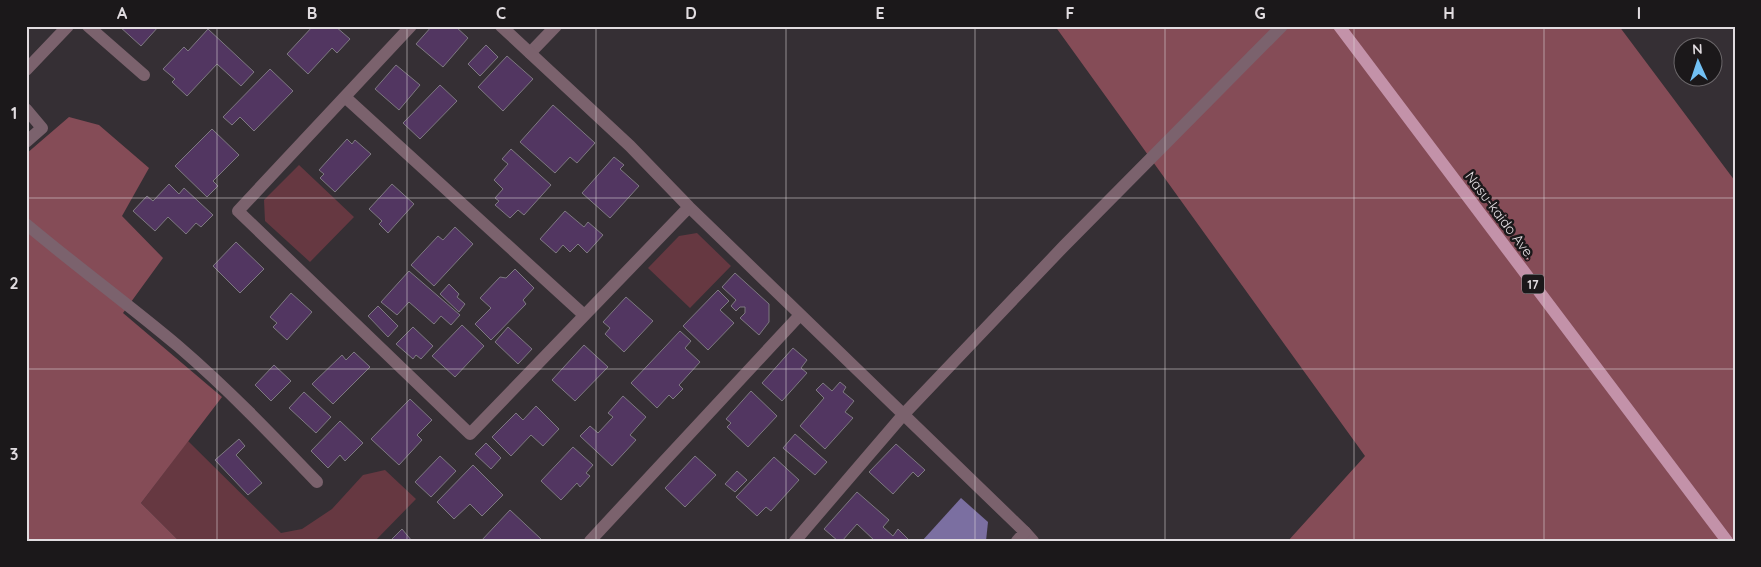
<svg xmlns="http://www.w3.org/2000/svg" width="1761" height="567" viewBox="0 0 1761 567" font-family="Quicksand,sans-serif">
<rect width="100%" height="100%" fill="#352f34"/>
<!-- green -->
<path fill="#663841" d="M 299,165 L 354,217 L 310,262 L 265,221 L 264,200 Z
M 697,233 L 731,266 L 690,308 L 648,268 L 679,236 Z
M 188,441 L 281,533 L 302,529 L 332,509 L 363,475 L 385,470 L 416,499 L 375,541 L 179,541 L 141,503 Z"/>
<!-- forest -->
<path fill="#854c57" d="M 1055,26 L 1619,26 L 1735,181 L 1735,541 L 1288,541 L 1365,456 Z
M 69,117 L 99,125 L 149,168 L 122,216 L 163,258 L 123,313 L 222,397 L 141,503 L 179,541 L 26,541 L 26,154 Z"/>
<!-- water -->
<path fill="#7b6fa1" d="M 961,498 L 988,522 L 986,541 L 922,541 Z"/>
<!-- building -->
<path fill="#523661" stroke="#7e7981" d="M 119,26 L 159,26 L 141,46 Z
M 313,26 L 335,26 L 350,39 L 337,53 L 332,48 L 308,74 L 287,54 Z
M 432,26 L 455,26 L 468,38 L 443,67 L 416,44 Z
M 208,29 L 254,72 L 241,86 L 217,64 L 187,96 L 172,82 L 175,79 L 163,69 L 184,47 L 188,51 Z
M 486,45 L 498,57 L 480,76 L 468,64 Z
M 507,56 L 533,79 L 503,111 L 478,87 Z
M 396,65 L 420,85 L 399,110 L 375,89 Z
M 270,69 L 293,91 L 254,131 L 240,117 L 232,125 L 223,117 Z
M 440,85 L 457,101 L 420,139 L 403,123 Z
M 553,105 L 595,143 L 577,163 L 570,157 L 555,173 L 520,142 Z
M 212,129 L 239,155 L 213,181 L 218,186 L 207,197 L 175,166 Z
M 347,139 L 352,144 L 355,140 L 371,154 L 335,192 L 320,178 L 324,174 L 319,170 Z
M 511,149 L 551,185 L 524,215 L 518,210 L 510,218 L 495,205 L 499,201 L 495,198 L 503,189 L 494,180 L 508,164 L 502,159 Z
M 614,157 L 624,165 L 620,169 L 639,186 L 610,218 L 582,193 Z
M 169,184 L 179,194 L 184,188 L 213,215 L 201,227 L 196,223 L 186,234 L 168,217 L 155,231 L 133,211 L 147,196 L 153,201 Z
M 392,184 L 414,204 L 388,233 L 379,224 L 382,221 L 369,209 Z
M 565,211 L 584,227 L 588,222 L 603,235 L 587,253 L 578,244 L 570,252 L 563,245 L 556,253 L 540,239 Z
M 455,227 L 473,244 L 434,286 L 411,265 L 438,236 L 443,240 Z
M 236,242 L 264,269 L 240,293 L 213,266 Z
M 515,269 L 534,288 L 523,300 L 526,304 L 491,340 L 475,324 L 491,308 L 480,298 L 500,277 L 506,278 Z
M 409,271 L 460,315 L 451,325 L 441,316 L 434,324 L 409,302 L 397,315 L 381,302 Z
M 735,273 L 769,304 L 769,322 L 759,335 L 740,318 L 745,313 L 745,307 L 740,307 L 736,311 L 731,306 L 736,300 L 722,287 Z
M 449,284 L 459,294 L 457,297 L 465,304 L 459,312 L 440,294 Z
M 718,290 L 729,301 L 720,310 L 734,323 L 708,350 L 683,326 Z
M 291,293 L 312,312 L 287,340 L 273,327 L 277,323 L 270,317 Z
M 626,297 L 653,321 L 624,352 L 605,334 L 610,328 L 603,322 Z
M 378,306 L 398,326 L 388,337 L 368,316 Z
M 462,325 L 484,346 L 455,377 L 432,356 Z
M 413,327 L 433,346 L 421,359 L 416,355 L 413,359 L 396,344 Z
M 508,327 L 532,349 L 518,364 L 495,342 Z
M 680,331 L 691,341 L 685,348 L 700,362 L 679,385 L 683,389 L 673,399 L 669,395 L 657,408 L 631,383 Z
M 584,345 L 608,367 L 575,401 L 552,380 Z
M 793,348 L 807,360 L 801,368 L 807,373 L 782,401 L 762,383 Z
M 354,352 L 370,367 L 333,404 L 312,384 L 342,355 L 346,360 Z
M 274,365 L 291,381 L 271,401 L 255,385 Z
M 840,382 L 846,387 L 843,392 L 854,401 L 845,412 L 853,418 L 825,449 L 800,426 L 824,398 L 816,390 L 823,383 L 832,391 Z
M 751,391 L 777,416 L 748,447 L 727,427 L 731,423 L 726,419 Z
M 304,392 L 331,417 L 316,433 L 289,408 Z
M 623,396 L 646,417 L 630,435 L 636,440 L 612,466 L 580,436 L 590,426 L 598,433 L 613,417 L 608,413 Z
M 410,399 L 432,420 L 417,435 L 422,440 L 399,465 L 371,439 Z
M 536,406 L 559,429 L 543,446 L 531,435 L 511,456 L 492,437 L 516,413 L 523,420 Z
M 340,421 L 363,443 L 345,461 L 340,455 L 328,468 L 311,451 Z
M 795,434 L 827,462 L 815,475 L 783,448 Z
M 239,439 L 245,446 L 236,455 L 262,483 L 248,495 L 215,460 Z
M 486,443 L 501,458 L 491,469 L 475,454 Z
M 896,444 L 925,470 L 918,477 L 913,472 L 893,494 L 869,472 Z
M 573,447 L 593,465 L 586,473 L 590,476 L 580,487 L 577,483 L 561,500 L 541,481 Z
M 440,456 L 456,471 L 431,497 L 415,482 Z
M 695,456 L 716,475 L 685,507 L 665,488 Z
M 774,457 L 799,480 L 771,511 L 766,507 L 757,516 L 736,497 Z
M 473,465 L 503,495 L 482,516 L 470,504 L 454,519 L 437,502 Z
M 737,471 L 747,480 L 735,492 L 725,484 Z
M 857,492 L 889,520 L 883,527 L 893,536 L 898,529 L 910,541 L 875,541 L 857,524 L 842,541 L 838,541 L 824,529 Z
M 510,510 L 541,539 L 540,541 L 481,541 Z
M 402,529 L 412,541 L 390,541 Z"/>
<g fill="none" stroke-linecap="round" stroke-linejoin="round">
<!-- service -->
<path stroke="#7b626d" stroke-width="12" d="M 88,26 L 144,75
M 530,53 L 556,26
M 26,109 L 42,128 L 26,142
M 26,224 C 76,266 128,304 178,346 C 227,388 272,435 317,482
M 1025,532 L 1033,541"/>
<!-- minor -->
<path stroke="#7b626d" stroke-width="12" d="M 411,26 L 238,211 L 470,434 L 689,207
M 501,26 L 630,146 L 689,207 L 1025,532 L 1017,541
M 26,70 L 68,26
M 345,97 L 584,315
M 590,541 L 800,315
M 795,541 L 903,415 L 1064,246 L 1282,26"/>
<!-- primary -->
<path stroke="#c392a9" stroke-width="12" d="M 1339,26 L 1727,541"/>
</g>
<!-- grid -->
<path fill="none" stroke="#e1dce0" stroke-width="1" stroke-opacity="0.55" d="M 217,26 L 217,541M 407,26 L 407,541M 596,26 L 596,541M 786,26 L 786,541M 975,26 L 975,541M 1165,26 L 1165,541M 1354,26 L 1354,541M 1544,26 L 1544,541M 26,198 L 1735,198M 26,369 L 1735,369"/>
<g text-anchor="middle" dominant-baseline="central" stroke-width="5" stroke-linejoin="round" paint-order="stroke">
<!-- shield labels -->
<rect fill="#1b181a" stroke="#a6a1a5" stroke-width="1" x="1522" y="274.5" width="22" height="19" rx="4"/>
<g font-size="12" font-weight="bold" fill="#e1dce0">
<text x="1533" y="284">17</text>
</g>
<!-- street labels -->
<g font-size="14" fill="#e1dce0" stroke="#1b181a">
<text transform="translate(1500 215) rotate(53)">Nasu-kaido Ave.</text>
</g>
</g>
<!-- border -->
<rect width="1761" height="567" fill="none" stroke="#1b181a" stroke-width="55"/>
<!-- north arrow -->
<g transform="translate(1698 62) rotate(357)"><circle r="24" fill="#1b181a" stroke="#6a6669"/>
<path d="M0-4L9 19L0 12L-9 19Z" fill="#72c1f5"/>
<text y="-8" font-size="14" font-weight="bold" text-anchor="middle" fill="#e1dce0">N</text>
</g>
<rect x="28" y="28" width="1706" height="512" fill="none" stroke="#e1dce0" stroke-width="2"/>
<g font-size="16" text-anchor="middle" font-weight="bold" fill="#e1dce0">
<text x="122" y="19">A</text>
<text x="312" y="19">B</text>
<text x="501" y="19">C</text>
<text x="691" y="19">D</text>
<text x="880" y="19">E</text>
<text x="1070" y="19">F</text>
<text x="1260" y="19">G</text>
<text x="1449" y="19">H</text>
<text x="1639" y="19">I</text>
<text x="14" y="119">1</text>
<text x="14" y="289">2</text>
<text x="14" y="460">3</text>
</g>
</svg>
